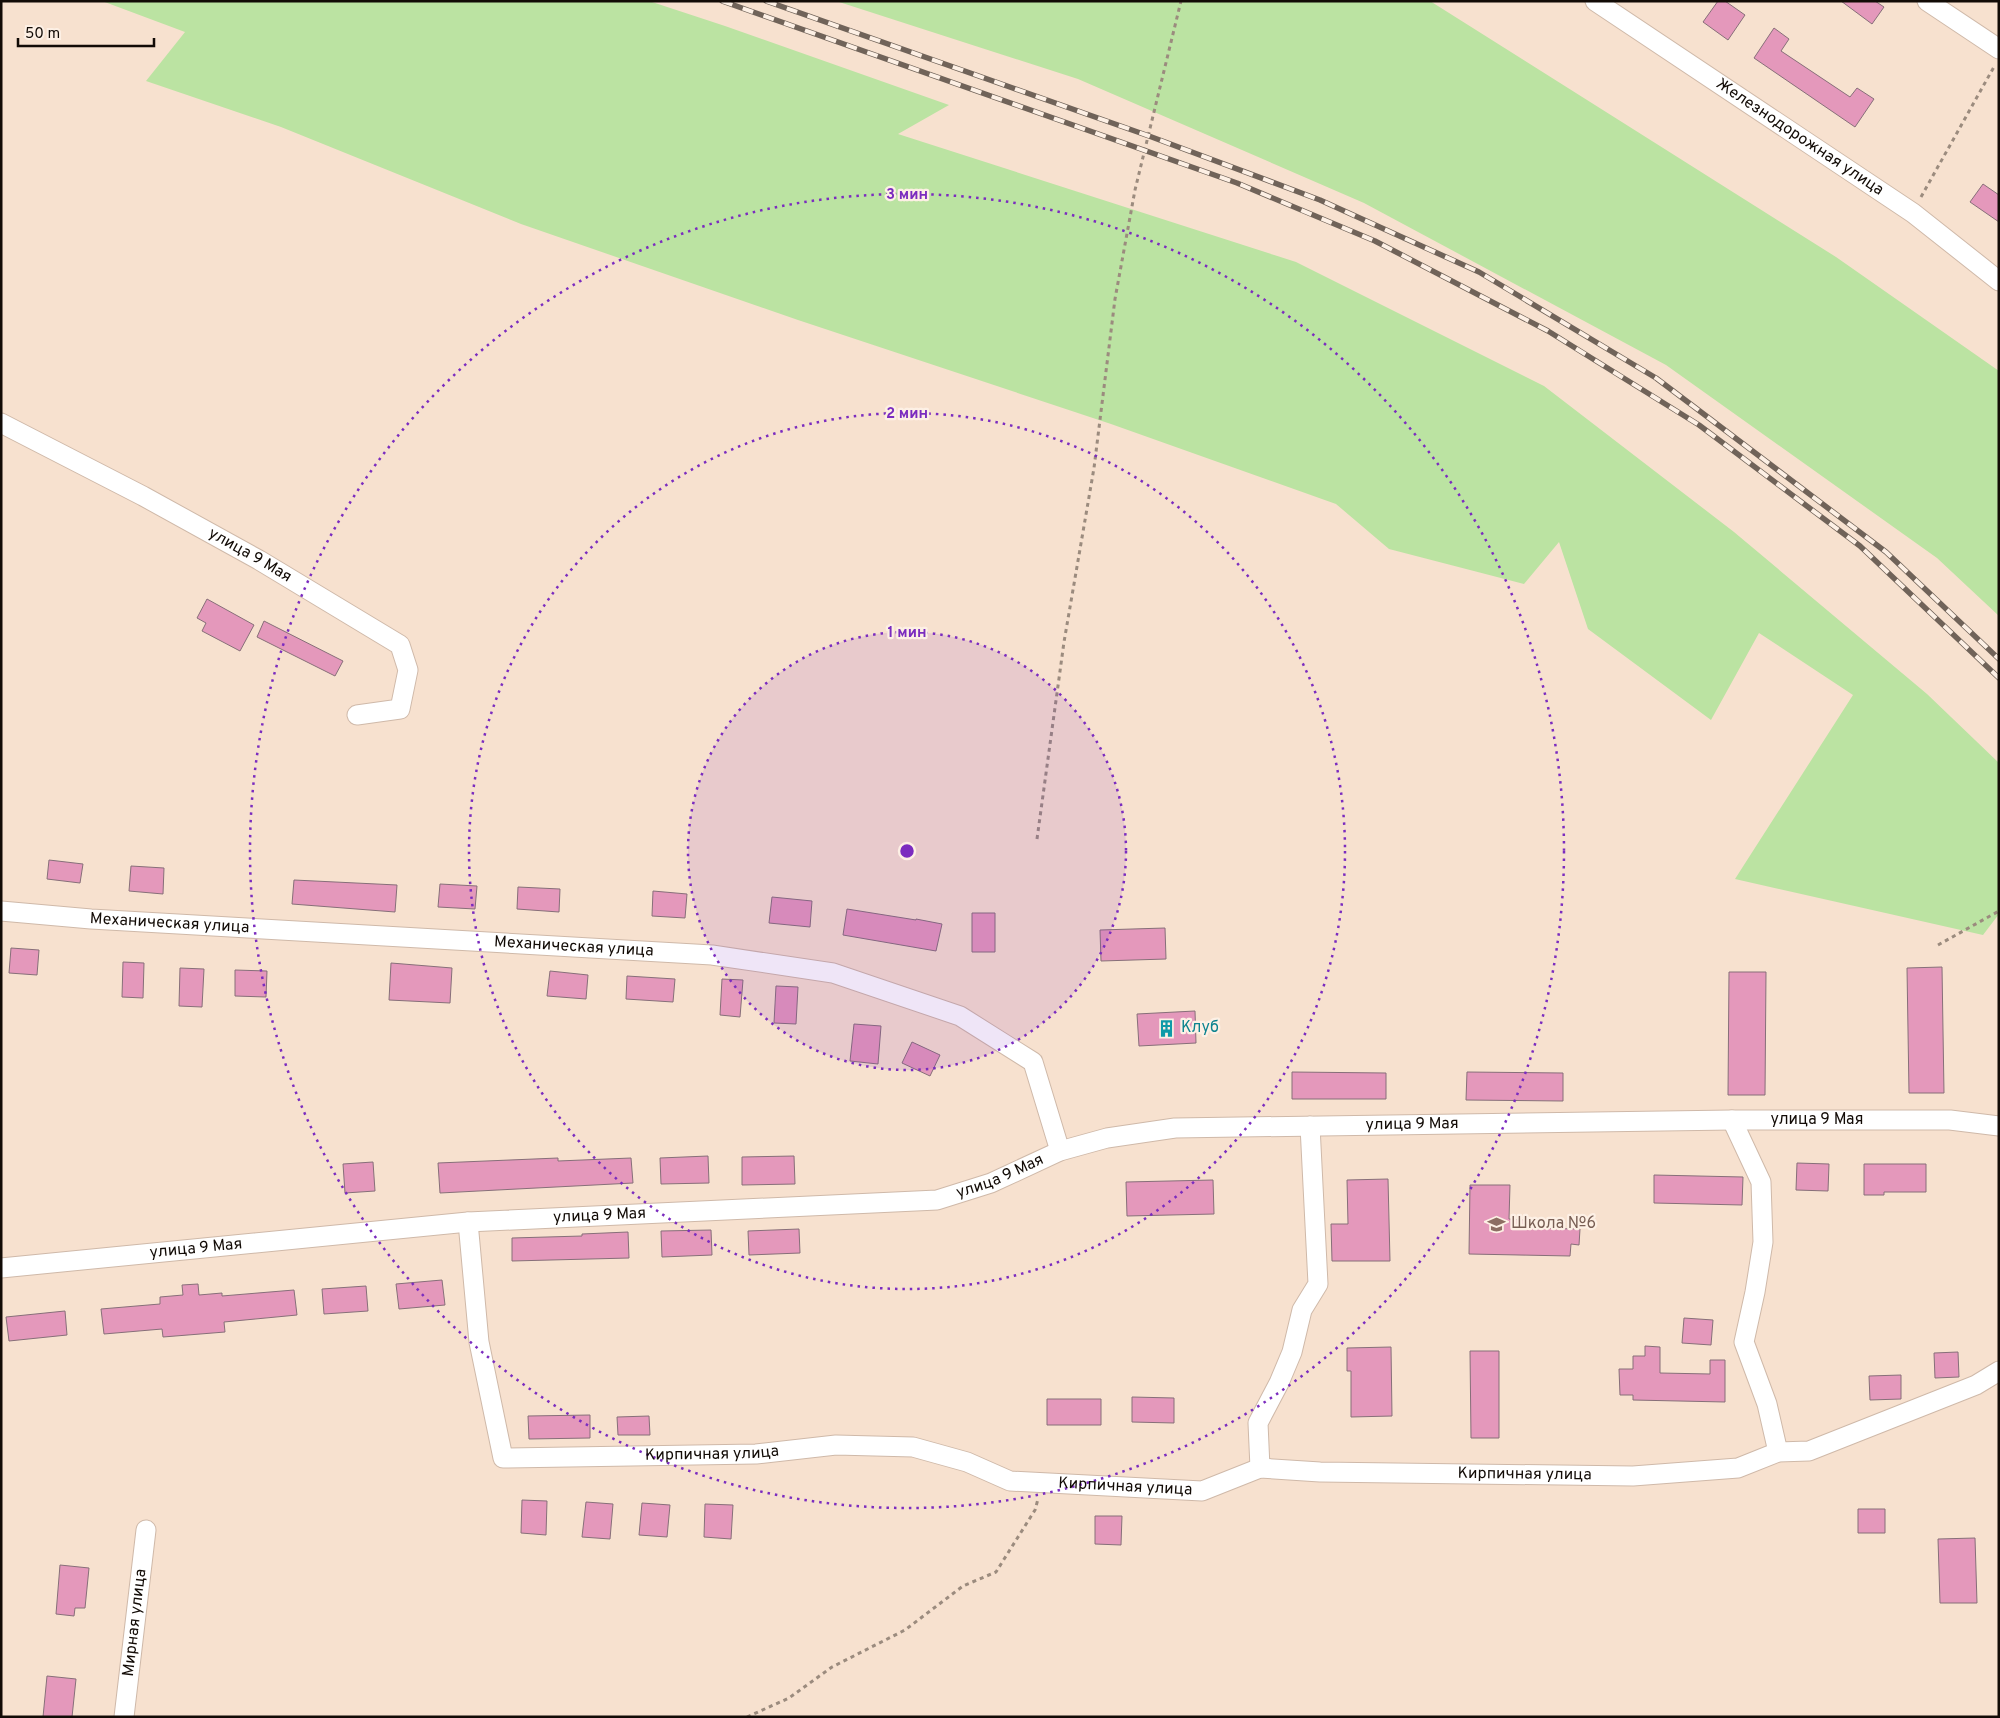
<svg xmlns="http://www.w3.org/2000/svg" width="2000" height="1718" viewBox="0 0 2000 1718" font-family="Overpass,sans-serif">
<rect width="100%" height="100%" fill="#f7e1cf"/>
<!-- green -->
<path fill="#bbe3a2" d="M 102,1 L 649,1 L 725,26 L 949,105 L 898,134 L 1296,262 L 1544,386 L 1734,532 L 1927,694 L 1999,763 L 1999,914 L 1983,935 L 1735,879 L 1853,695 L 1759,633 L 1711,720 L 1588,629 L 1559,542 L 1524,584 L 1389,549 L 1336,504 L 1111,424 L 798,320 L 521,224 L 281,127 L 146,81 L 185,32 Z
M 836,1 L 1430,1 L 1836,257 L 1999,371 L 1999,616 L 1937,558 L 1666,365 L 1364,203 L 1078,79 Z"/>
<!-- building -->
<path fill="#e498bb" stroke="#876f79" d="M 1718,1 L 1725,1 L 1745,15 L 1728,40 L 1703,22 Z
M 1841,1 L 1875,1 L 1884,7 L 1872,24 Z
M 1774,28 L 1789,39 L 1781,51 L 1850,97 L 1857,88 L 1874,99 L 1855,127 L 1754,58 Z
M 1983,184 L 1999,195 L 1999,222 L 1970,202 Z
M 207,599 L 254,625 L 240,651 L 202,631 L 206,623 L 197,618 Z
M 264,621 L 343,661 L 335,676 L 257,637 Z
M 49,860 L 83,864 L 80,883 L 47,879 Z
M 131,866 L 164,868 L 163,894 L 129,891 Z
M 294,880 L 397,885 L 395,912 L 292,904 Z
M 440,884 L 477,886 L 475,909 L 438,907 Z
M 518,887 L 560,889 L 559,912 L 517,909 Z
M 653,891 L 687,894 L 685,918 L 652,916 Z
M 772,897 L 812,901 L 810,927 L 769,923 Z
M 847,909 L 916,920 L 916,919 L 942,924 L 936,951 L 843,935 Z
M 972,913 L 995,913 L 995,952 L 972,952 Z
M 1165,928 L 1166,959 L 1101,961 L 1100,930 Z
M 11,948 L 39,950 L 37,975 L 9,973 Z
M 123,962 L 144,963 L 143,998 L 122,997 Z
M 391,963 L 452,968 L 450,1003 L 389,1000 Z
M 1942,967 L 1944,1093 L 1909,1093 L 1907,968 Z
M 180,968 L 204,969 L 202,1007 L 179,1006 Z
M 235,970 L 267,971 L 266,997 L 235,996 Z
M 550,971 L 588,975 L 586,999 L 547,996 Z
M 1729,972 L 1766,972 L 1765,1095 L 1728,1095 Z
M 627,976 L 675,979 L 673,1002 L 626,999 Z
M 722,979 L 743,980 L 740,1017 L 720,1015 Z
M 776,986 L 798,987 L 796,1024 L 774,1023 Z
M 1195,1011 L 1196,1043 L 1139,1046 L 1137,1014 Z
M 854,1024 L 881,1026 L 878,1064 L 850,1061 Z
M 912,1042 L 940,1055 L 930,1076 L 902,1063 Z
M 1292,1072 L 1386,1073 L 1386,1099 L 1292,1099 Z
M 1467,1072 L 1563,1073 L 1563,1101 L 1466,1100 Z
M 708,1156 L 709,1183 L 661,1184 L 660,1158 Z
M 794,1156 L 795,1184 L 742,1185 L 742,1157 Z
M 558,1158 L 558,1161 L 631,1158 L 633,1183 L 440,1193 L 438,1163 Z
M 373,1162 L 375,1191 L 345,1193 L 343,1164 Z
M 1797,1163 L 1829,1164 L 1828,1191 L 1796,1190 Z
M 1864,1164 L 1926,1164 L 1926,1192 L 1884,1192 L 1884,1195 L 1864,1195 Z
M 1654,1175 L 1743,1177 L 1742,1205 L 1654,1203 Z
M 1388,1179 L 1390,1261 L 1332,1261 L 1331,1224 L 1348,1224 L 1347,1180 Z
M 1213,1180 L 1214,1214 L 1127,1216 L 1126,1182 Z
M 1470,1185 L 1510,1185 L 1509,1219 L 1525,1220 L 1524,1228 L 1580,1229 L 1579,1245 L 1571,1244 L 1570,1256 L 1469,1254 Z
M 799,1229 L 800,1253 L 749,1255 L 748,1231 Z
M 711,1230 L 712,1255 L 662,1257 L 661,1231 Z
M 628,1232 L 629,1258 L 512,1261 L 512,1238 L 582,1236 L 582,1234 Z
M 442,1280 L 445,1305 L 399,1309 L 396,1284 Z
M 198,1284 L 199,1295 L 222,1293 L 222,1296 L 294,1290 L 297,1315 L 224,1322 L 225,1332 L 163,1337 L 162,1329 L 104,1334 L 101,1309 L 160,1304 L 160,1297 L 183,1295 L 182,1285 Z
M 366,1286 L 368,1311 L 324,1314 L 322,1289 Z
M 65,1311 L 67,1335 L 9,1341 L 6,1317 Z
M 1684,1318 L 1713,1320 L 1711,1345 L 1682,1343 Z
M 1645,1346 L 1660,1347 L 1660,1373 L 1710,1374 L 1710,1360 L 1725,1360 L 1725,1402 L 1633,1400 L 1633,1395 L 1620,1395 L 1619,1369 L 1633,1369 L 1633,1356 L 1645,1356 Z
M 1391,1347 L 1392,1416 L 1351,1417 L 1351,1371 L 1347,1371 L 1347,1348 Z
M 1470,1351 L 1499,1351 L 1499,1438 L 1471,1438 Z
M 1958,1352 L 1959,1377 L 1935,1378 L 1934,1353 Z
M 1901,1375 L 1901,1399 L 1870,1400 L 1869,1376 Z
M 1132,1397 L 1174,1398 L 1174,1423 L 1132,1422 Z
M 1047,1399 L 1101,1399 L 1101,1425 L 1047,1425 Z
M 590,1415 L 590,1438 L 529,1439 L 528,1416 Z
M 649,1416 L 650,1435 L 618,1435 L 617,1417 Z
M 522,1500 L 547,1501 L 546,1535 L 521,1533 Z
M 586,1502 L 613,1504 L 610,1539 L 582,1537 Z
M 642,1503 L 670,1505 L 667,1537 L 639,1535 Z
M 705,1504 L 733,1505 L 731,1539 L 704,1537 Z
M 1858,1509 L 1885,1509 L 1885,1533 L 1858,1533 Z
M 1095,1516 L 1122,1516 L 1121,1545 L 1095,1544 Z
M 1975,1538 L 1977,1603 L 1940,1603 L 1938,1539 Z
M 60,1565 L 89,1568 L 85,1608 L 75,1608 L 74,1616 L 56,1614 Z
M 47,1676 L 76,1679 L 72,1717 L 43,1717 Z"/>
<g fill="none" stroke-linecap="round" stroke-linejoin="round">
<defs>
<g id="minor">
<path id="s1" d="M 1595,1 L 1913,213 L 1999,281"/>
<path d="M 1927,1 L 1999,49"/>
<path id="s2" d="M 1,423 L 143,496 L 259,560 L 400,645 L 408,670 L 400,709 L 357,715"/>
<path id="s3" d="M 1,911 L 91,919 L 712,955 L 833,973 L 960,1016 L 1033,1062 L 1060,1151"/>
<path d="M 1732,1120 L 1761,1182 L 1763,1242 L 1755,1292 L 1744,1342 L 1767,1404 L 1778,1452"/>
<path id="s4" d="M 468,1222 L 479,1342 L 503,1458 L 756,1454 L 836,1445 L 913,1447 L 967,1462 L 1010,1481 L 1202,1491 L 1260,1468 L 1320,1472 L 1633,1476 L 1738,1468 L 1778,1452 L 1809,1451 L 1976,1385 L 1999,1371"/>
<path id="s5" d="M 1,1268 L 468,1222 L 937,1200 L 991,1183 L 1060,1151 L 1107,1138 L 1175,1128 L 1732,1120 L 1950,1120 L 1999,1126"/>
<path d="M 1260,1468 L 1258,1423 L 1279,1383 L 1292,1352 L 1302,1310 L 1318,1284 L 1310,1126"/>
<path id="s6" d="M 124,1717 L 146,1530"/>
</g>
</defs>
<!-- minor casing -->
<use href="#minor" stroke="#cfb9a9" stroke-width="21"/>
<!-- path -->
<path stroke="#9b8b7e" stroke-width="3" stroke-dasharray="4 4" stroke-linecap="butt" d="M 1921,197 L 1995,65
M 1037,839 L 1064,642 L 1094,468 L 1115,299 L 1135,190 L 1181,1
M 1938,945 L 1999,911
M 747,1717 L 789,1698 L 832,1667 L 905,1630 L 963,1586 L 996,1572 L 1035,1510 L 1038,1499"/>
<!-- minor -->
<use href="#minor" stroke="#fff" stroke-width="19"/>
<defs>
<path id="rail" d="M 722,1 L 1237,183 L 1375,241 L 1548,331 L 1699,425 L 1860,546 L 1999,678
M 766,1 L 1149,136 L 1320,200 L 1479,272 L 1656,378 L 1886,552 L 1999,659"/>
</defs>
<!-- rail casing -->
<use href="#rail" stroke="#706359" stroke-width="5.5"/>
<!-- rail -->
<use href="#rail" stroke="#fdf0e5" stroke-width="4" stroke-dasharray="11" stroke-linecap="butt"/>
</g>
<!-- distance rings -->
<circle cx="907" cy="851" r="219" fill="#7b2cbf" fill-opacity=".12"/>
<g fill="none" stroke="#7b2cbf" stroke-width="2.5" stroke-dasharray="2.5 5">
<circle cx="907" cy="851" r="219"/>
<circle cx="907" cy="851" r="438"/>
<circle cx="907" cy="851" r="657"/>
</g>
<!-- icons -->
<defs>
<symbol id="building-bare" viewBox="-9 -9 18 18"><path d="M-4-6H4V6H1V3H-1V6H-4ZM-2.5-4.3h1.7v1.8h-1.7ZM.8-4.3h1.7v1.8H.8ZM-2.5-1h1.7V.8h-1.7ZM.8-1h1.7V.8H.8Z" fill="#0f9aa8" stroke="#fdf0e5" stroke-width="2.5" paint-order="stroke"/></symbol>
<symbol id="school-bare" viewBox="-9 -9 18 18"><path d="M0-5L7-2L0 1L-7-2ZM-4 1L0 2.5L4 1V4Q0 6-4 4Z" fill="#8d6e63" stroke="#fdf0e5" stroke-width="2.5" paint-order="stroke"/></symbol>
</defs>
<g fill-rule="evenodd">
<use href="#building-bare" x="1154" y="1016" width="25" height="25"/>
<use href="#school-bare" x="1484" y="1212" width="25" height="25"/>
</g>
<g text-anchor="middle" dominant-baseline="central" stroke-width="4.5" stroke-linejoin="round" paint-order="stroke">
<!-- street labels -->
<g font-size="16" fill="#120b06" stroke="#fdf0e5">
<text stroke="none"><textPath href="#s1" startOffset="246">Железнодорожная улица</textPath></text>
<text stroke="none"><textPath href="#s2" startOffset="282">улица 9 Мая</textPath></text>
<text stroke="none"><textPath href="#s3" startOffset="169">Механическая улица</textPath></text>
<text stroke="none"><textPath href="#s3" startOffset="574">Механическая улица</textPath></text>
<text stroke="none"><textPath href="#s5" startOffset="1831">улица 9 Мая</textPath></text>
<text stroke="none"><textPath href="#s5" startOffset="1426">улица 9 Мая</textPath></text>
<text stroke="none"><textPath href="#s5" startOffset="1006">улица 9 Мая</textPath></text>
<text stroke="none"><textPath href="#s5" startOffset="601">улица 9 Мая</textPath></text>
<text stroke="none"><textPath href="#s5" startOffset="196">улица 9 Мая</textPath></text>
<text stroke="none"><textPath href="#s4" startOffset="448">Кирпичная улица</textPath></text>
<text stroke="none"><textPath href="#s4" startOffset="1272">Кирпичная улица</textPath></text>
<text stroke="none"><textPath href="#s4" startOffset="868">Кирпичная улица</textPath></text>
<text stroke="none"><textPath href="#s6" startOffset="95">Мирная улица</textPath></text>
</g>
<!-- culture labels -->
<g font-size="16" fill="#0d838f" stroke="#fdf0e5" text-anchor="start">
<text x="1181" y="1028">Клуб</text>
</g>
<!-- education labels -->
<g font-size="16" fill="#785e54" stroke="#fdf0e5" text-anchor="start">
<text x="1511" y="1224">Школа №6</text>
</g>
</g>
<circle cx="907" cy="851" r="8" fill="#7b2cbf" stroke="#fdf0e5" stroke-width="2.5"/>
<g font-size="15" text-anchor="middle" font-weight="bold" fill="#7b2cbf" stroke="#fdf0e5" stroke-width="4.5" stroke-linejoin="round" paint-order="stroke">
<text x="907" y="199">3 мин</text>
<text x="907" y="418">2 мин</text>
<text x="907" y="637">1 мин</text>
</g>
<!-- border -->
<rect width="2000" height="1718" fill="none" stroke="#120b06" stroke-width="5"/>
<!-- scale -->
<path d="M18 38v8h136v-8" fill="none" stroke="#120b06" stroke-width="2.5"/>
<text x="25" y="38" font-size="15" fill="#120b06" stroke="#fdf0e5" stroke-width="4" paint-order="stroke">50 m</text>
</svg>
